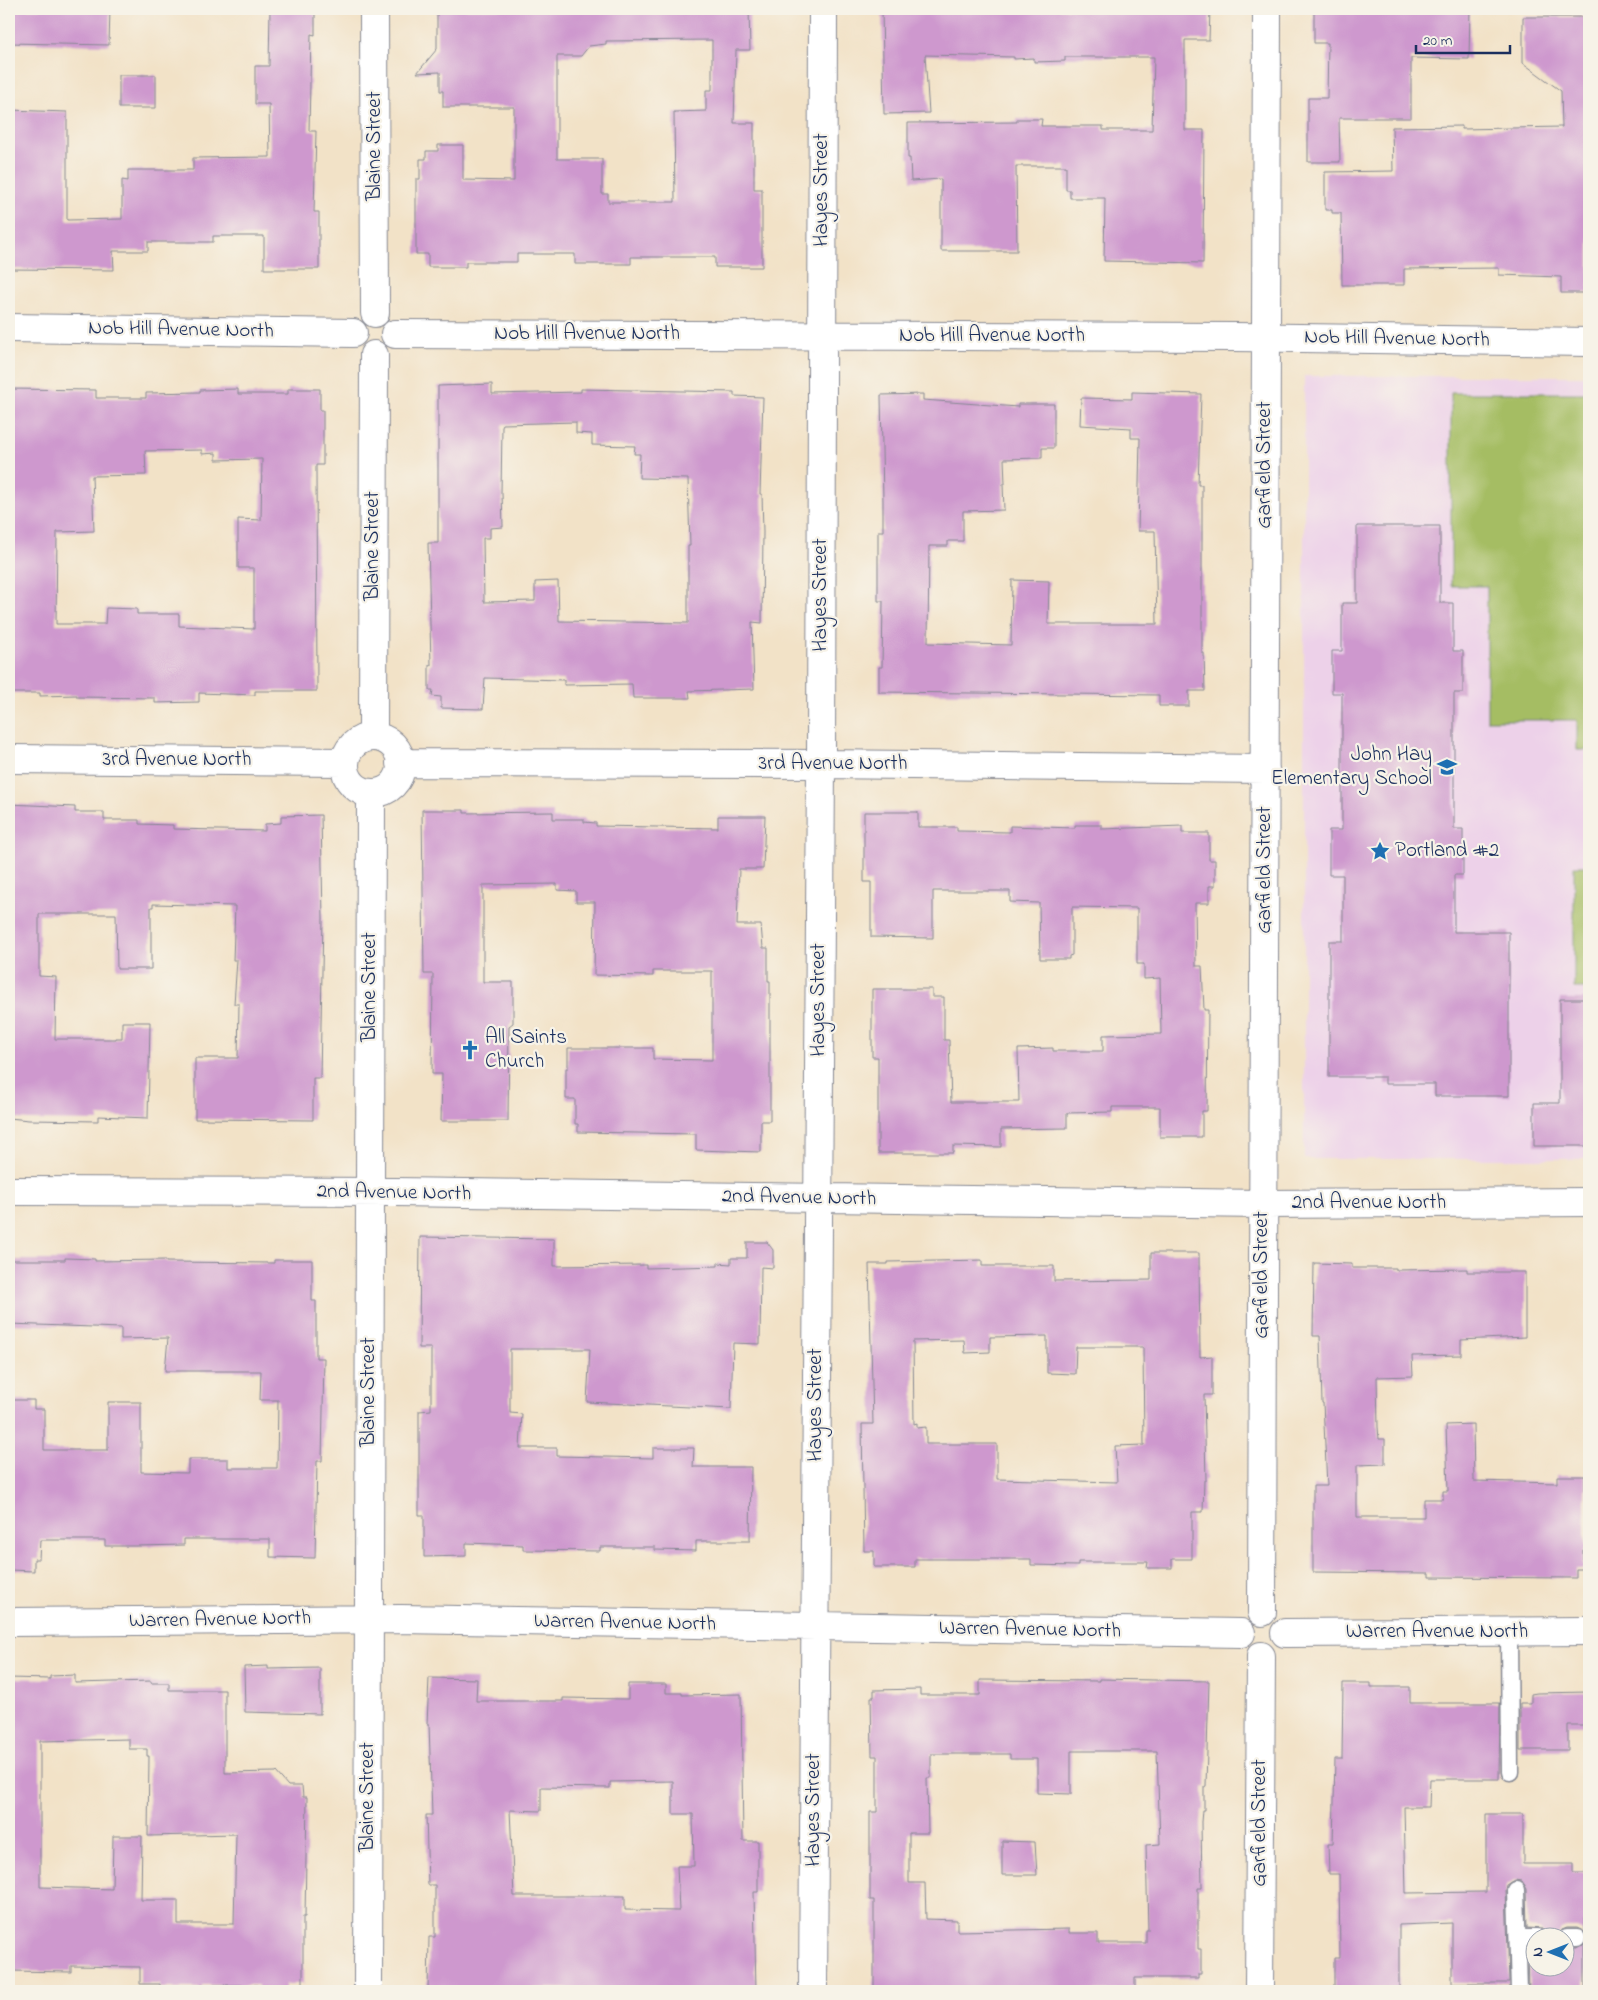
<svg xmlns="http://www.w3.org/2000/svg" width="1598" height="2000" viewBox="0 0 1598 2000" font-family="'Indie Flower',sans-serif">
<rect width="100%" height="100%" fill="#f7f3e8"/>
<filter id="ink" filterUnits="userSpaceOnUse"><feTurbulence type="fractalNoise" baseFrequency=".02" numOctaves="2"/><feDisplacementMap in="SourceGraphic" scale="10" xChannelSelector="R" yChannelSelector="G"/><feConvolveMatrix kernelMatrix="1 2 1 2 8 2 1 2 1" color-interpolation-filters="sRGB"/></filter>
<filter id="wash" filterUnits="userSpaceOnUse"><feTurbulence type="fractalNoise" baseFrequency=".0096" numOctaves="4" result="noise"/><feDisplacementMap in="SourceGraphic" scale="20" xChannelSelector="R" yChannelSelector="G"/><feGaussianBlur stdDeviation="1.12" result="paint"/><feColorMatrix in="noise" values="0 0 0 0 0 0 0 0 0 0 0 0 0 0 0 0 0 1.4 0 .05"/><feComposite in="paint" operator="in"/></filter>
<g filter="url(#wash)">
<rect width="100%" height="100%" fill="#f2e2c7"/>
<!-- built -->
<path fill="#edd1e9" d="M 1304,376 L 1589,376 L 1589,1159 L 1304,1159 Z"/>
<!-- green -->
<path fill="#a5bd63" stroke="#607660" d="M 1451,393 L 1589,393 L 1589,750 L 1577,750 L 1577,720 L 1487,720 L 1487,586 L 1451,586 Z
M 1574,866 L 1589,866 L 1589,988 L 1574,988 Z"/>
<g id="blocks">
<!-- building -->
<path fill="#ce98ce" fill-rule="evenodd" d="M 9,9 L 110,9 L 109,45 L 9,43 Z
M 270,9 L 315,9 L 315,35 L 311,34 L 309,131 L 316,131 L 314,212 L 319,212 L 319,269 L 264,269 L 264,236 L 213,236 L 213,242 L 148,242 L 148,251 L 113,251 L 114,270 L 9,269 L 9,110 L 67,112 L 67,220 L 122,219 L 122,180 L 128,181 L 128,170 L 193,170 L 193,158 L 270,157 L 269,104 L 255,104 L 255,66 L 269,66 Z
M 437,9 L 749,9 L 750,50 L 736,50 L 734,123 L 754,123 L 754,189 L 762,189 L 762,267 L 715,267 L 715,257 L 631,257 L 631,264 L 575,264 L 575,254 L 517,254 L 517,262 L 466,262 L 466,267 L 428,267 L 428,254 L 416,254 L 416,179 L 420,179 L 420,159 L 426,159 L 426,151 L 438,151 L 438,145 L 463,145 L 463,180 L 514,181 L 514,107 L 443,107 L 443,91 L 440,91 L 440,72 L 417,73 L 437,49 ZM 712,40 L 712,90 L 706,90 L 706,111 L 674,112 L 675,202 L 608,202 L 608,194 L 602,194 L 602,159 L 557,159 L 557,56 L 581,56 L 589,46 L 606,44 L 606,41 Z
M 882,9 L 1210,9 L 1209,40 L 1185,40 L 1185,130 L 1204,130 L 1203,263 L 1104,261 L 1105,198 L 1070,198 L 1070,190 L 1066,190 L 1066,166 L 1016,166 L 1017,251 L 941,251 L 941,179 L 911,181 L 910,158 L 908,158 L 908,123 L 1017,122 L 1017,119 L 1042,119 L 1041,126 L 1103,126 L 1103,130 L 1152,130 L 1154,57 L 1065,57 L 1065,61 L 1034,62 L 1034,58 L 1014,59 L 1014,57 L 925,55 L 929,113 L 884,114 Z
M 1314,9 L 1470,9 L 1469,59 L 1411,58 L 1411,118 L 1339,118 L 1340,162 L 1308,162 L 1308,98 L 1327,98 L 1328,43 L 1314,43 Z
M 1523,17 L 1589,17 L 1589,293 L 1561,293 L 1561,277 L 1499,275 L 1499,268 L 1404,269 L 1404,285 L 1342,285 L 1341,213 L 1332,213 L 1332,210 L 1325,210 L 1325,172 L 1393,171 L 1392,127 L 1462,126 L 1462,129 L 1562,127 L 1561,91 L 1523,63 Z
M 119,75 L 156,75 L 156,108 L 119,108 Z
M 492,384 L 492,394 L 581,392 L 581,389 L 734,392 L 734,396 L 763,397 L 760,494 L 762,494 L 763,532 L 762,623 L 752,622 L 754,689 L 689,691 L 690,698 L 633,698 L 632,684 L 564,685 L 564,680 L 485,678 L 483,709 L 441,708 L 441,697 L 432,696 L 433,690 L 429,690 L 429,665 L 431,665 L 428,543 L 438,543 L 438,386 ZM 576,422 L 576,433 L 592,434 L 592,445 L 635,446 L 634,454 L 640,454 L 639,478 L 688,479 L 690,546 L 688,546 L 688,623 L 559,621 L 558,581 L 535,582 L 535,601 L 484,602 L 483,538 L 490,538 L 490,528 L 503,527 L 502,493 L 501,494 L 502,426 L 503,424 Z
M 9,389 L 96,390 L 96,398 L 146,398 L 146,393 L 200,392 L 200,390 L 238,389 L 238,394 L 288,394 L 288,389 L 320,389 L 320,410 L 323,410 L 323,465 L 316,465 L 317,691 L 255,691 L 255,695 L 199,693 L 199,702 L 155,703 L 155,698 L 77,697 L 77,695 L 40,696 L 40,693 L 9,693 ZM 202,450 L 202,454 L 216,453 L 216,460 L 262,459 L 261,520 L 238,519 L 238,568 L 254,568 L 254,629 L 179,626 L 179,614 L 137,614 L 137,609 L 106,608 L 105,624 L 56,624 L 57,532 L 94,531 L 92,476 L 146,475 L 145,451 Z
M 1132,392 L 1201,394 L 1198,485 L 1202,485 L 1202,653 L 1204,653 L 1205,691 L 1189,691 L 1189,706 L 1159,706 L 1159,695 L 879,692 L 879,667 L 882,667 L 883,601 L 878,601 L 878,531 L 883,531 L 883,501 L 881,395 L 923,394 L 923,400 L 1018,407 L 1018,404 L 1054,404 L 1054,448 L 1042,448 L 1042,458 L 1004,459 L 1005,484 L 1003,484 L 1004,510 L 963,511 L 963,541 L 948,541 L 948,546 L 929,546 L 928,643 L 1011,645 L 1012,580 L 1049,581 L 1048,624 L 1157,624 L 1155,531 L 1138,531 L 1140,438 L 1131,438 L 1131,428 L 1080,425 L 1081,398 L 1132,399 Z
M 1357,526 L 1440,526 L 1440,603 L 1453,603 L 1453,651 L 1463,651 L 1463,693 L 1454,693 L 1454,829 L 1463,829 L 1463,875 L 1454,875 L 1454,932 L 1509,932 L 1509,1096 L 1435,1096 L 1435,1084 L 1385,1084 L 1385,1077 L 1329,1077 L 1329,941 L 1343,941 L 1343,875 L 1329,875 L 1329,830 L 1342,830 L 1342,693 L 1332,693 L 1332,651 L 1342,651 L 1342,603 L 1357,603 Z
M 9,804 L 75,807 L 75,812 L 104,812 L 104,820 L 139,820 L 139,824 L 173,825 L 173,829 L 265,831 L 265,824 L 281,823 L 281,816 L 321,815 L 323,918 L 320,1078 L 313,1078 L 313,1120 L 195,1119 L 195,1058 L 238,1058 L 239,1004 L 234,1004 L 237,960 L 233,960 L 235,906 L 153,904 L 153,907 L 151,907 L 151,969 L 117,969 L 116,914 L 39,914 L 39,976 L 56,977 L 55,1039 L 116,1039 L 116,1038 L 122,1038 L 122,1022 L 150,1022 L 148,1118 L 98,1116 L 98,1121 L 29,1120 L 9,1118 Z
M 422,810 L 464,810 L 464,813 L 553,812 L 553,819 L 584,819 L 584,822 L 596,823 L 596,826 L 718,828 L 718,816 L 765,816 L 763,869 L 739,869 L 737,925 L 761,925 L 763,948 L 768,948 L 768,981 L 770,981 L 770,1121 L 761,1121 L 761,1152 L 696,1150 L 696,1134 L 578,1132 L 578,1124 L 575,1124 L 575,1099 L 566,1099 L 566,1068 L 568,1068 L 568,1048 L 653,1048 L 653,1059 L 712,1060 L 712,971 L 653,971 L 653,976 L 594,975 L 595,902 L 576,902 L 576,891 L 557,890 L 557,884 L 483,885 L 483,982 L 513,982 L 513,1023 L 509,1026 L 508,1121 L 441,1121 L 442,1074 L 432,1074 L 433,974 L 424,974 Z
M 864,812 L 918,812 L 918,827 L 957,827 L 957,831 L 1010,832 L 1010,826 L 1075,828 L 1075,825 L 1102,825 L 1102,829 L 1182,826 L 1182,833 L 1209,833 L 1209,860 L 1215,860 L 1215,886 L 1209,886 L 1209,903 L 1195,903 L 1196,966 L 1202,966 L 1204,1010 L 1208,1010 L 1207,1111 L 1202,1111 L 1202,1137 L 1160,1137 L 1160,1107 L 1112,1107 L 1112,1112 L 1067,1113 L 1067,1128 L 1001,1129 L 1001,1147 L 953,1146 L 953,1153 L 878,1153 L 878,1057 L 872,1057 L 872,989 L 932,989 L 932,997 L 944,997 L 944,1040 L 949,1040 L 951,1102 L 1019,1102 L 1018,1049 L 1053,1048 L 1053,1051 L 1103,1051 L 1103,1035 L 1161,1034 L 1160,978 L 1144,979 L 1144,964 L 1137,964 L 1137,908 L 1072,907 L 1072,955 L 1069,956 L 1069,959 L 1040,959 L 1039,903 L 1010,902 L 1010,891 L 933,891 L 933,938 L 871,937 L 871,882 L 864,882 Z
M 1560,999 L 1589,999 L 1589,1146 L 1534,1146 L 1534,1103 L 1560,1103 Z
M 420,1237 L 554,1239 L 554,1266 L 646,1265 L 646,1268 L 718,1266 L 718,1263 L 731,1264 L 731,1258 L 747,1258 L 747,1242 L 767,1242 L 773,1250 L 773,1268 L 761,1267 L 760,1344 L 733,1343 L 731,1409 L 587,1402 L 590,1349 L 510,1349 L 510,1413 L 522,1414 L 520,1448 L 557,1448 L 557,1456 L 653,1458 L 653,1448 L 694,1448 L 693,1467 L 751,1467 L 750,1541 L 696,1541 L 696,1551 L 655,1550 L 655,1547 L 600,1547 L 600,1551 L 523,1550 L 523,1545 L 466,1543 L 466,1556 L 424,1557 L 424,1515 L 419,1515 L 419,1411 L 431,1410 L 431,1348 L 419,1348 Z
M 1151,1253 L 1199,1253 L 1200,1357 L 1212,1356 L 1212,1395 L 1204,1395 L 1206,1480 L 1204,1480 L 1203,1512 L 1192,1512 L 1192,1559 L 1172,1559 L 1172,1568 L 1147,1568 L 1148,1562 L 1078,1562 L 1078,1566 L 1031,1565 L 1031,1559 L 915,1559 L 915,1567 L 874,1567 L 874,1551 L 864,1551 L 862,1424 L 873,1424 L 869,1264 L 888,1264 L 888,1262 L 982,1260 L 982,1266 L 1054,1266 L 1054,1281 L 1151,1280 ZM 1047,1336 L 1047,1373 L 1075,1374 L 1076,1347 L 1143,1347 L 1144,1445 L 1115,1446 L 1117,1482 L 997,1479 L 997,1444 L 926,1444 L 926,1427 L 917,1428 L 917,1423 L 914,1424 L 913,1341 L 964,1340 L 965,1353 L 990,1352 L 990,1337 Z
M 65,1258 L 95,1259 L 95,1261 L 166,1260 L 166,1262 L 274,1263 L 274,1260 L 312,1260 L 312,1301 L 316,1301 L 316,1358 L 324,1358 L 322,1461 L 317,1461 L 315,1558 L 270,1557 L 270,1539 L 184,1539 L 184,1545 L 136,1546 L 105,1546 L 105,1540 L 40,1540 L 39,1559 L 34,1559 L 34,1571 L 9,1570 L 9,1400 L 34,1400 L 34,1409 L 44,1409 L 44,1450 L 108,1450 L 108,1402 L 141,1402 L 141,1472 L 188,1473 L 188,1459 L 228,1459 L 228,1468 L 277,1468 L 278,1400 L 260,1400 L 261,1371 L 165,1371 L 168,1338 L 121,1339 L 121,1328 L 9,1324 L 9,1260 L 65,1260 Z
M 1314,1263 L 1352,1264 L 1352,1268 L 1396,1268 L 1396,1270 L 1467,1269 L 1467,1272 L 1525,1272 L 1525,1337 L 1461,1340 L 1461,1355 L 1412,1356 L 1413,1376 L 1377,1377 L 1378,1427 L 1379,1439 L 1385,1439 L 1385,1464 L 1357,1465 L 1357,1517 L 1424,1517 L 1424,1499 L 1443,1499 L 1443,1491 L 1448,1491 L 1446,1425 L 1473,1424 L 1474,1481 L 1557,1483 L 1557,1476 L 1585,1476 L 1585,1550 L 1583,1550 L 1583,1569 L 1576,1569 L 1576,1578 L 1429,1577 L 1429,1573 L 1313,1572 L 1313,1486 L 1327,1486 L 1323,1403 L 1322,1403 L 1320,1336 L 1313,1336 Z
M 268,1666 L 268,1669 L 320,1668 L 320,1714 L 245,1712 L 244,1667 Z
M 75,1675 L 75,1683 L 151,1681 L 151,1683 L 169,1683 L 169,1690 L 225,1690 L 225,1773 L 276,1772 L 288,1786 L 302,1786 L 303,1797 L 307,1797 L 305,1917 L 303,1917 L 303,1984 L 285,1984 L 285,1991 L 258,1991 L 258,1985 L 202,1985 L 202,1988 L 160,1988 L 160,1984 L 140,1984 L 140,1967 L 71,1966 L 71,1972 L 9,1971 L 9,1678 L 50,1679 L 50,1676 ZM 129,1739 L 129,1749 L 147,1749 L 147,1756 L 149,1756 L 148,1836 L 236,1834 L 234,1924 L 178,1924 L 178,1900 L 141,1900 L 142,1836 L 113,1836 L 112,1889 L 40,1887 L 40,1741 Z
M 429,1678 L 477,1679 L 476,1701 L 563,1701 L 563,1698 L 628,1699 L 628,1684 L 666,1684 L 666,1693 L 682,1693 L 682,1695 L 741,1694 L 743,1841 L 758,1841 L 758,1892 L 754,1892 L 756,1991 L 604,1991 L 604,1989 L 534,1988 L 534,1991 L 428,1991 L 429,1937 L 435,1937 L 435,1885 L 428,1885 L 426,1815 L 432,1815 L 429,1724 L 427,1724 ZM 673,1781 L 673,1814 L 693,1814 L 694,1866 L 677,1866 L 679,1911 L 625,1910 L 625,1896 L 514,1896 L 510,1810 L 541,1811 L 541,1787 L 610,1788 L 610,1782 Z
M 1099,1679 L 1209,1681 L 1206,1786 L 1204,1787 L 1204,1810 L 1202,1810 L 1201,1822 L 1202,1888 L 1198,1888 L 1198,1949 L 1201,1949 L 1201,1974 L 1198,1974 L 1198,1978 L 1135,1978 L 1135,1990 L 1115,1991 L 874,1991 L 874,1900 L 870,1900 L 870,1812 L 877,1812 L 877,1756 L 872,1756 L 871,1697 L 874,1697 L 874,1690 L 920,1689 L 920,1695 L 980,1695 L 980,1680 L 1099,1681 ZM 1071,1751 L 1157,1751 L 1160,1844 L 1146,1845 L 1148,1930 L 1146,1930 L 1146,1943 L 1098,1943 L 1098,1933 L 1069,1933 L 1069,1929 L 957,1931 L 957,1920 L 926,1919 L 925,1883 L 909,1883 L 909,1833 L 928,1833 L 927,1778 L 931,1778 L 931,1754 L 1010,1754 L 1010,1759 L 1037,1759 L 1037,1793 L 1071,1794 Z
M 1343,1683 L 1371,1683 L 1371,1687 L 1410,1687 L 1410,1703 L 1500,1703 L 1499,1779 L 1430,1779 L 1429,1807 L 1404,1807 L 1406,1893 L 1486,1892 L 1486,1814 L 1523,1814 L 1523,1864 L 1573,1864 L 1573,1873 L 1588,1873 L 1588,1917 L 1585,1917 L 1585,1932 L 1577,1928 L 1566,1928 L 1561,1930 L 1556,1938 L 1546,1938 L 1541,1929 L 1527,1928 L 1526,1889 L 1521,1881 L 1515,1880 L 1507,1885 L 1506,1890 L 1509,1983 L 1452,1983 L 1452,1923 L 1399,1925 L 1399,1991 L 1334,1991 L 1334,1958 L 1340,1958 L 1339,1874 L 1329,1874 L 1328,1844 L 1333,1844 L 1335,1759 L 1342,1759 Z
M 1589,1692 L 1589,1725 L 1568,1725 L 1568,1750 L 1520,1750 L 1520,1703 L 1531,1703 L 1531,1694 L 1537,1693 Z
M 1002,1841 L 1035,1842 L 1037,1875 L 1002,1875 Z
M 1585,1944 L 1585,1991 L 1529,1991 L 1528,1948 L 1536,1948 L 1536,1968 L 1566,1968 L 1566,1948 L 1577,1948 Z"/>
</g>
</g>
<g filter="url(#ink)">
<use href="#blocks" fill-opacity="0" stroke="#868892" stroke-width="1"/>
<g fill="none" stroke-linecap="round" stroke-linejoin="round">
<defs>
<path id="lane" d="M 1509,1632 L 1510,1772
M 1516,1890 L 1519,1991
M 1518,1938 L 1536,1938
M 1566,1938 L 1577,1938"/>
<path id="street" d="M 374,9 L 375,313
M 9,328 L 353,333
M 395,334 L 1235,337 L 1589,342
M345 765a28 28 0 1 1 56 0a28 28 0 1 1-56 0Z
M 373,737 L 374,355
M 9,759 L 344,762
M 400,763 L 821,764 L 1265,769
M 9,1191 L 396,1192 L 1262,1204 L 1589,1202
M 1262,1612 L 1267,9
M 9,1622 L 401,1619 L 1241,1633
M 1285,1633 L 1589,1631
M 368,1991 L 371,793
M 813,1991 L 821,764 L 823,9
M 1259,1991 L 1261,1656"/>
</defs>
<!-- lane casing -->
<use href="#lane" stroke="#868892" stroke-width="19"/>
<!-- street casing -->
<use href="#street" stroke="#868892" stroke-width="30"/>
<!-- lane -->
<use href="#lane" stroke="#fff" stroke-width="16"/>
<!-- street -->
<use href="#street" stroke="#fff" stroke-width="28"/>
</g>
</g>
<!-- icons -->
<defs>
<symbol id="school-bare" viewBox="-9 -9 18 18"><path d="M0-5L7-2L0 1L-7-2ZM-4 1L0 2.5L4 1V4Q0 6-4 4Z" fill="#1f6fb2" stroke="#f7f3e8" stroke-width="2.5" paint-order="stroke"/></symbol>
<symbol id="sight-bare" viewBox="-9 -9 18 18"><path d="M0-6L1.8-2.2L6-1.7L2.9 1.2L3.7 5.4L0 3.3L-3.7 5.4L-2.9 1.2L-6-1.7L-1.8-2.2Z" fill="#1f6fb2" stroke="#f7f3e8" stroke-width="2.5" paint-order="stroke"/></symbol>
<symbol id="church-bare" viewBox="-9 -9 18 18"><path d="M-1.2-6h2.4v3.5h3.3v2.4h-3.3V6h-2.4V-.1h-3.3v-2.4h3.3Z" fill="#1f6fb2" stroke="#f7f3e8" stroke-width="2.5" paint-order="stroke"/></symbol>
</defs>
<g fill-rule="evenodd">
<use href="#school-bare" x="1433" y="753" width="28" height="28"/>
<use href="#sight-bare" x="1366" y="837" width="28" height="28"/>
<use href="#church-bare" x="456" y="1036" width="28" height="28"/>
</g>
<g text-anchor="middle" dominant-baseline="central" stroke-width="4.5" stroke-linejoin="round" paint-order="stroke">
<!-- street labels -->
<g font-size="21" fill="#1b2f5e" stroke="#f7f3e8">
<text transform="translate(375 146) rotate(-90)">Blaine Street</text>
<text transform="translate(822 190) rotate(-90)">Hayes Street</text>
<text transform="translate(181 330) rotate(1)">Nob Hill Avenue North</text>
<text x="587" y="334">Nob Hill Avenue North</text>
<text x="992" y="336">Nob Hill Avenue North</text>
<text transform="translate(1397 339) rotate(1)">Nob Hill Avenue North</text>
<text transform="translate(1265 465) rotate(-90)">Garfield Street</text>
<text transform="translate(373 546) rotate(-90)">Blaine Street</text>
<text transform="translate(821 595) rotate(-90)">Hayes Street</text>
<text x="177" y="760">3rd Avenue North</text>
<text x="833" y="764">3rd Avenue North</text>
<text transform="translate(1265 870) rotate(-90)">Garfield Street</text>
<text transform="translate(370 987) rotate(-90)">Blaine Street</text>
<text transform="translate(819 1000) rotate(-90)">Hayes Street</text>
<text transform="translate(394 1193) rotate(1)">2nd Avenue North</text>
<text transform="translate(799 1198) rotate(1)">2nd Avenue North</text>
<text x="1369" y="1203">2nd Avenue North</text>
<text transform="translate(1262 1275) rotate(-90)">Garfield Street</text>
<text transform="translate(369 1392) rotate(-90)">Blaine Street</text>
<text transform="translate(816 1405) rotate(-90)">Hayes Street</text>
<text transform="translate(220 1620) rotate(-1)">Warren Avenue North</text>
<text transform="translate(625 1623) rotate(1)">Warren Avenue North</text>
<text transform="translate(1030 1630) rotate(1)">Warren Avenue North</text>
<text x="1437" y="1632">Warren Avenue North</text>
<text transform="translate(368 1797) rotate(-90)">Blaine Street</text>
<text transform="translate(814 1810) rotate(-90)">Hayes Street</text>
<text transform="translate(1260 1823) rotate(-90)">Garfield Street</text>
</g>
<!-- poi labels -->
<g font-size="21" fill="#1b2f5e" stroke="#f7f3e8" text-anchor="start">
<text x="1432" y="755" text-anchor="end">John Hay<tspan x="1432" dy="24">Elementary School</tspan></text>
<text x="1395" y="851">Portland #2</text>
<text x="485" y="1038">All Saints<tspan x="485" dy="24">Church</tspan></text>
</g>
</g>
<!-- margin -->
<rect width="1598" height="2000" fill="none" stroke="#f7f3e8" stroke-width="30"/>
<!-- north arrow -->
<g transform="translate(1550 1952) rotate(270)"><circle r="24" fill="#f7f3e8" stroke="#9fa5b1"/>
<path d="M0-4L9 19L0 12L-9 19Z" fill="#1f6fb2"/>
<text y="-8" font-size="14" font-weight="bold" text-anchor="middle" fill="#1b2f5e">N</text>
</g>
<!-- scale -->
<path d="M1416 45v8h94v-8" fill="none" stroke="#1b2f5e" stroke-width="2.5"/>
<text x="1423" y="45" font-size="15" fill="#1b2f5e" stroke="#f7f3e8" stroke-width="4" paint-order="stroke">20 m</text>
</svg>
